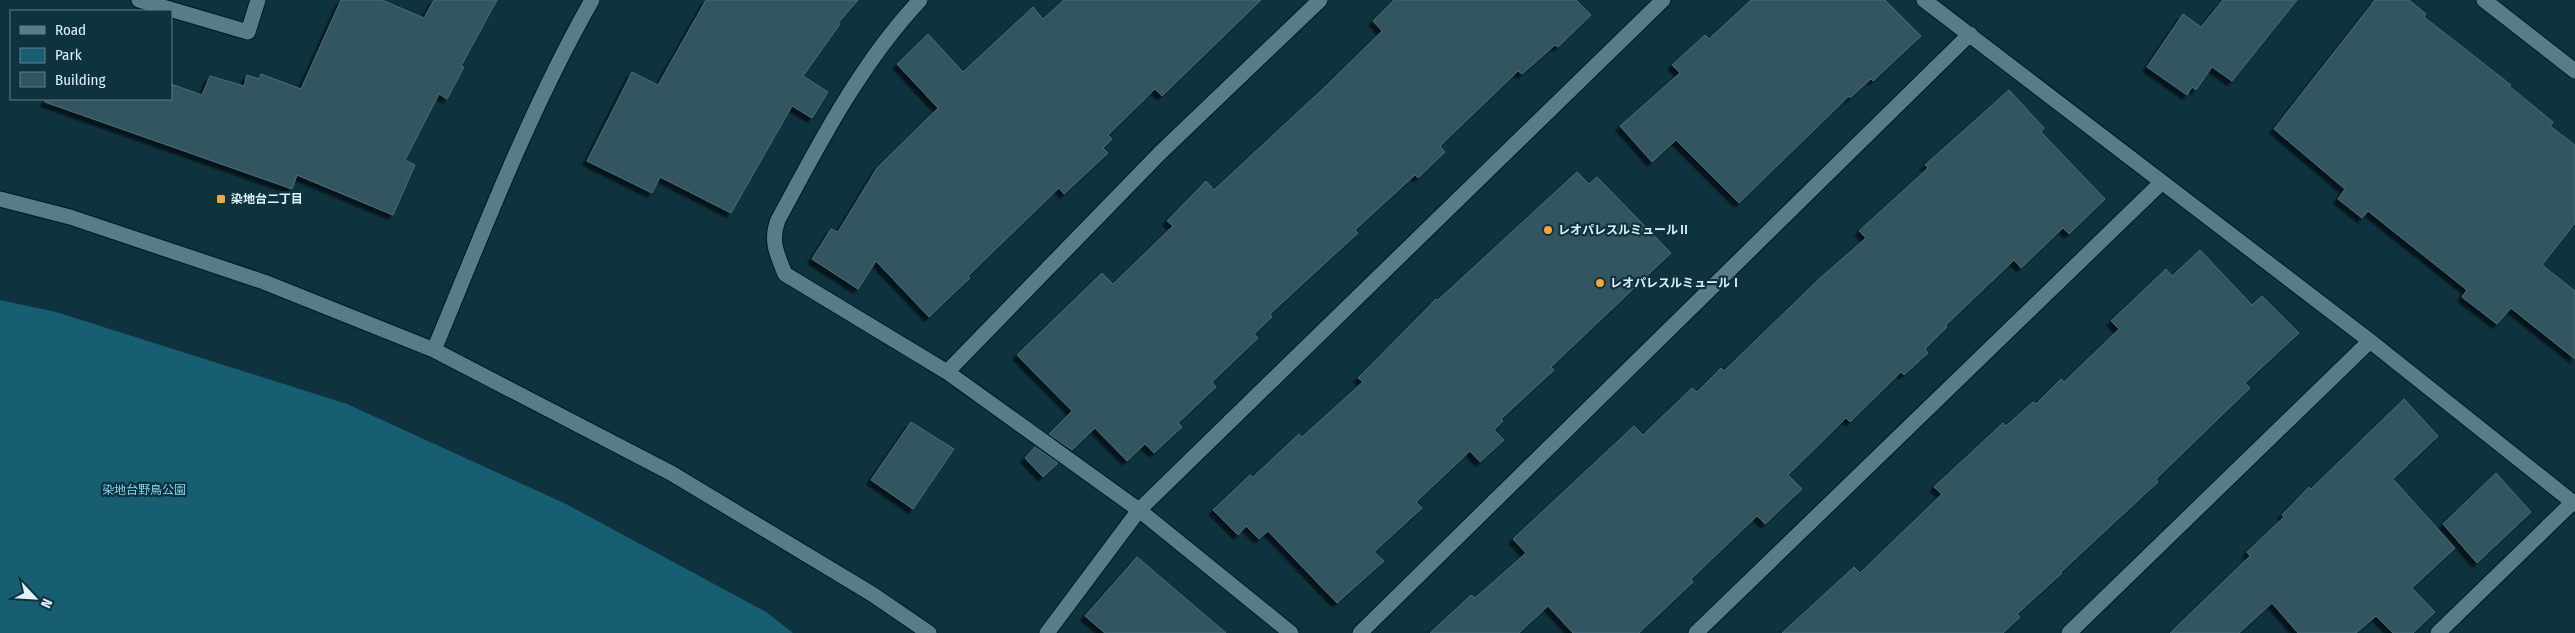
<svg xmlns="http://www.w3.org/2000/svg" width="2575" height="633" viewBox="0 0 2575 633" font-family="'Fira Sans Condensed','Noto Sans JP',sans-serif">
<defs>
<filter id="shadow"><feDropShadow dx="-4.5" dy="4.5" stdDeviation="1" flood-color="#0009"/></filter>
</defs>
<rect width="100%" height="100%" fill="#0f333e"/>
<!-- green -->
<path fill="#185e73" d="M 0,300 L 56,312 L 347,404 L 566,504 L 766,612 L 793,633 L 0,633 Z"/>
<!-- building -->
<path fill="#325560" stroke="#4a6d79" filter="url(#shadow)" d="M 341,0 L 382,0 L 424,18 L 434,0 L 497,0 L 461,66 L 464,67 L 447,99 L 439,94 L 405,160 L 415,165 L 393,215 L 297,175 L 292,189 L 45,102 L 46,99 L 171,99 L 171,84 L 202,95 L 210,76 L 244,86 L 247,75 L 259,79 L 261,74 L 301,89 Z
M 706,0 L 858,0 L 838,23 L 840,24 L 803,76 L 828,92 L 812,118 L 792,106 L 731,213 L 660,177 L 652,193 L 587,161 L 632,72 L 658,85 Z
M 1064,0 L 1261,0 L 1162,96 L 1155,89 L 1108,135 L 1112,139 L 1103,148 L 1108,153 L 1064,194 L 1059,188 L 968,276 L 970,278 L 929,317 L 876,261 L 858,289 L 812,259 L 831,229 L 838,232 L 877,168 L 938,108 L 897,64 L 928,34 L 963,72 L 1033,7 L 1043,19 Z
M 1394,0 L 1576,0 L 1591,15 L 1558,47 L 1555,45 L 1522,74 L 1518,71 L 1440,146 L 1445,152 L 1418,178 L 1415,175 L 1355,230 L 1358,233 L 1270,314 L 1272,317 L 1254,334 L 1258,338 L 1212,382 L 1216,387 L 1178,423 L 1182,427 L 1154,453 L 1145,444 L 1127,461 L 1095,428 L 1072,450 L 1049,434 L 1072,411 L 1017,355 L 1102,273 L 1113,284 L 1173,226 L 1167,221 L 1206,181 L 1214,190 L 1327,85 L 1382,31 L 1373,21 Z
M 1751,0 L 1885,0 L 1921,36 L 1873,81 L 1871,79 L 1850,98 L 1849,96 L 1739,203 L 1676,140 L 1652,162 L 1620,126 L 1680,73 L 1672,65 L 1705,35 L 1709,39 Z
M 2223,0 L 2297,0 L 2232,81 L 2212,67 L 2196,90 L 2192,87 L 2187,95 L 2147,67 L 2183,14 L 2201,27 Z
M 2375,0 L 2409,0 L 2426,14 L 2424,17 L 2511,85 L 2509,86 L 2553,122 L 2550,126 L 2575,145 L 2575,223 L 2542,265 L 2575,291 L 2575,359 L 2511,308 L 2497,324 L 2462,297 L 2467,290 L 2368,211 L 2362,218 L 2338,199 L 2345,189 L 2274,129 Z
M 2009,90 L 2044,128 L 2041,132 L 2105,199 L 2069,234 L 2063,228 L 2021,268 L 2014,260 L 1945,326 L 1947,327 L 1925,349 L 1928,353 L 1904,375 L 1901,372 L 1850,422 L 1846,418 L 1788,475 L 1802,489 L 1765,524 L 1757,516 L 1691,579 L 1693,582 L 1639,633 L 1573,633 L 1548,606 L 1519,633 L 1430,633 L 1471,595 L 1475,598 L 1526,553 L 1513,539 L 1634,426 L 1643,435 L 1692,388 L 1697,392 L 1721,368 L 1724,371 L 1820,278 L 1866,238 L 1859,231 L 1928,168 L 1925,165 Z
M 1577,172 L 1589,184 L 1597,177 L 1671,253 L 1551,367 L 1554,370 L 1501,419 L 1503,421 L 1494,430 L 1504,440 L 1480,462 L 1470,451 L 1416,502 L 1422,508 L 1374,552 L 1384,561 L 1337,603 L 1268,531 L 1259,539 L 1246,526 L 1238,535 L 1213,510 L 1250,475 L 1253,477 L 1299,434 L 1302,437 L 1363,382 L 1358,378 L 1436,299 L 1438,300 Z
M 2200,250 L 2252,305 L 2262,296 L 2299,333 L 2245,383 L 2250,388 L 2156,479 L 2158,482 L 2061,572 L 2062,573 L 2017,614 L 2020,617 L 2003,633 L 1782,633 L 1854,567 L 1860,573 L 1942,494 L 1934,487 L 2003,423 L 2006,426 L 2033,402 L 2036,404 L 2061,379 L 2064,382 L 2119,329 L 2111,321 L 2166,269 L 2172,276 Z
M 2404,399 L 2438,436 L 2393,479 L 2455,548 L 2412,588 L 2435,612 L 2413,633 L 2393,633 L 2376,616 L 2356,633 L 2298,633 L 2272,603 L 2239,633 L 2170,633 L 2250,556 L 2247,552 L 2284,517 L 2282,515 L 2309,487 L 2311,489 Z
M 911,422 L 954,449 L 913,509 L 871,480 Z
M 1035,447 L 1058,463 L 1043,477 L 1025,458 Z
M 2496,473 L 2531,512 L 2477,563 L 2443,524 Z
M 1137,557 L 1226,633 L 1105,633 L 1085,616 Z"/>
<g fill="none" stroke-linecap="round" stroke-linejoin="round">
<defs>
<path id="minor" d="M 139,0 L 248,32 L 258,0
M 920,0 C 860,64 819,144 778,220 C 770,241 777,254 785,274 L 947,372 L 1139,510 L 1291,633
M 1924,0 L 2370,341 L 2575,504
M 2484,0 L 2575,71
M 0,199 L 70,217 L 264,282 L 434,350 L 671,473 L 872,594 L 929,633
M 434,350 C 483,232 529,111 592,0
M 947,372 L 1160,153 L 1320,0
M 1047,633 L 1139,510 L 1663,0
M 1360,633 L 1970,34
M 1696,633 L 2161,183
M 2069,633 L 2370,341
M 2438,633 L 2573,502"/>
</defs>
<!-- minor casing -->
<use href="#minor" stroke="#011921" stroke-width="17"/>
<!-- minor -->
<use href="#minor" stroke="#597c89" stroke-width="15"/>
</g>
<!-- markers -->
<g fill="#efa73e" stroke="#0f333e" stroke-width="2">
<rect x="216" y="194" width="10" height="10" rx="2.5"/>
<circle cx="1548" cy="230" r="5"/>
<circle cx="1600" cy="283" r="5"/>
</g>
<g text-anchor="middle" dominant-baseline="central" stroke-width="4.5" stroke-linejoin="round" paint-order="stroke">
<!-- poi labels -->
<g font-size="12" font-weight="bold" fill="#def0f8" stroke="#0f333e" text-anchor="start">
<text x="231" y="199">染地台二丁目</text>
<text x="1558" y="230">レオパレスルミュールⅡ</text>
<text x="1610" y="283">レオパレスルミュールⅠ</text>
</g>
<!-- park labels -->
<g font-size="12" fill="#83d6f2" stroke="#0f333e">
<text x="144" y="490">染地台野鳥公園</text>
</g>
</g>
<!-- legend -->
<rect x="10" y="10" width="162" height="90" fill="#0f333e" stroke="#627f88"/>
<rect x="20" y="26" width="25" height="8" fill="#597c89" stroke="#627f88"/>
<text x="55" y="35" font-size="15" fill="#def0f8">Road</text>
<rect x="20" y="48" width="25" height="15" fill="#185e73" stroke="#627f88"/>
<text x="55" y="60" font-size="15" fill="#def0f8">Park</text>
<rect x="20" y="72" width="25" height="15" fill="#325560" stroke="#627f88"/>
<text x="55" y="85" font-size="15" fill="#def0f8">Building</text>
<!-- north arrow -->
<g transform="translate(35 598) rotate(115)" stroke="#0f333e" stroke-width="4" paint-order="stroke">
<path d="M0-4L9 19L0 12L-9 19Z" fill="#def0f8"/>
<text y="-8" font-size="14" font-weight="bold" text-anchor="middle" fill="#def0f8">N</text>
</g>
</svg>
